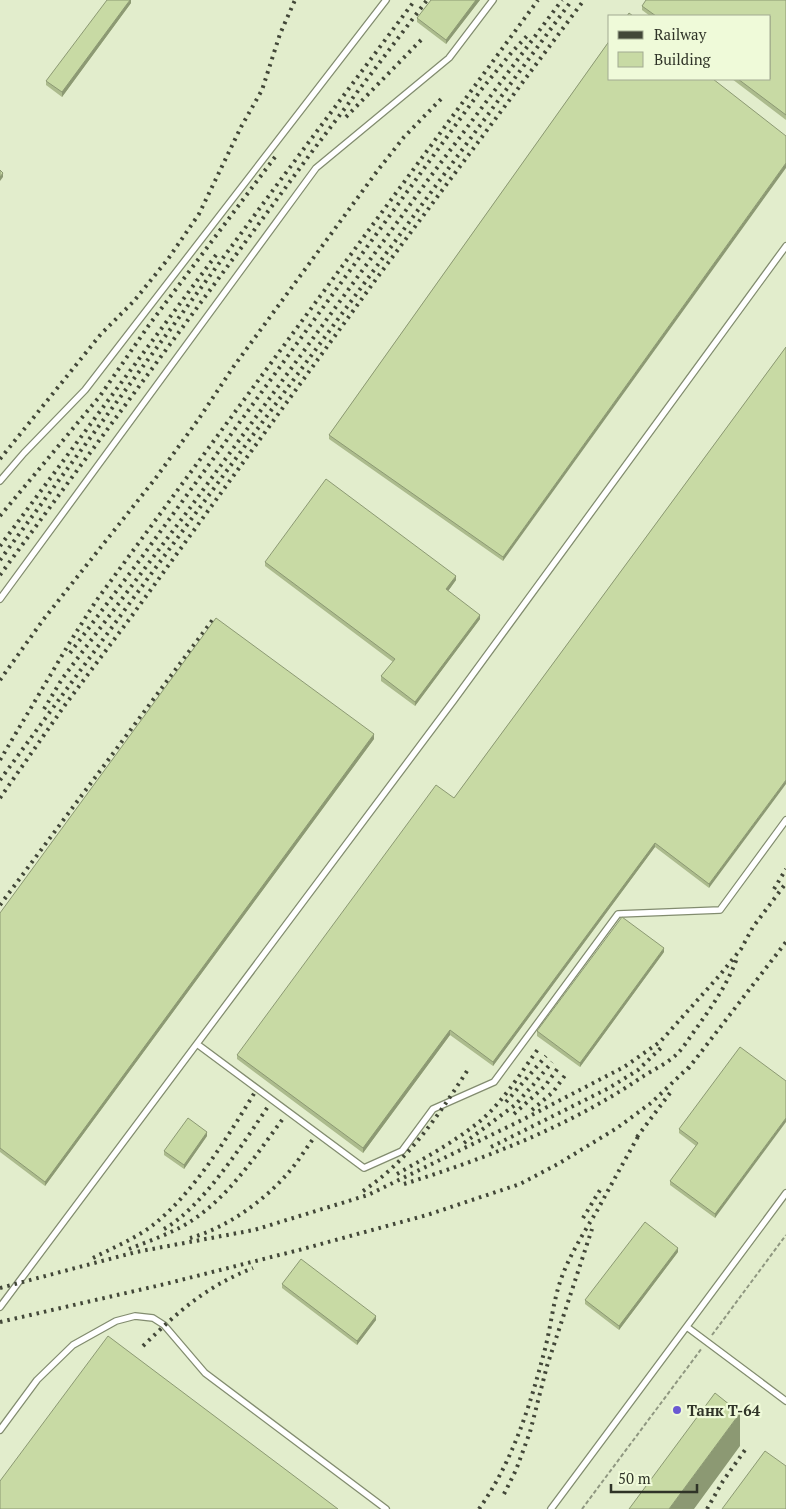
<svg xmlns="http://www.w3.org/2000/svg" width="786" height="1509" viewBox="0 0 786 1509" font-family="'PT Serif',serif">
<rect width="100%" height="100%" fill="#e2edcc"/>
<g fill="none" stroke-linecap="round" stroke-linejoin="round">
<defs>
<path id="lane" d="M 0,481 L 24,453 L 85,390 L 386,0
M 0,599 L 316,168 L 449,58 L 493,0
M 197,1044 L 364,1168 L 402,1151 L 433,1109 L 494,1082 L 618,914 L 720,910 L 786,820
M 0,1307 L 454,700 L 786,246
M 687,1327 L 786,1401
M 0,1430 L 37,1380 L 73,1345 L 116,1321 L 135,1316 L 153,1318 L 164,1325 L 205,1373 L 386,1509
M 551,1509 L 786,1193"/>
</defs>
<!-- lane casing -->
<use href="#lane" stroke="#828c6f" stroke-width="8"/>
<!-- path -->
<path stroke="#8f9780" stroke-width="2" stroke-dasharray="4 2.5" stroke-linecap="butt" d="M 712,1335 L 786,1235
M 582,1509 L 702,1348"/>
<!-- lane -->
<use href="#lane" stroke="#fff" stroke-width="5.5"/>
<!-- rail -->
<path stroke="#424738" stroke-width="4" stroke-dasharray="2.5 5" stroke-linecap="butt" d="M 346,117 L 422,39
M 0,459 L 101,334 L 134,301 L 168,259 L 199,214 L 241,127 L 262,90 L 280,34 L 295,0
M 0,516 L 100,396 L 149,325 L 278,153
M 0,546 L 219,251
M 0,560 L 282,178 L 415,0
M 0,575 L 311,153 L 427,0
M 70,653 L 139,561 L 481,90 L 512,52 L 527,36
M 0,680 L 43,620 L 155,479 L 198,420 L 234,366 L 378,170 L 404,137 L 442,98
M 44,709 L 62,679 L 187,512 L 425,184 L 562,0
M 0,760 L 70,642 L 96,601 L 538,0
M 0,780 L 572,0
M 0,798 L 65,705 L 131,617 L 382,271 L 584,0
M 774,889 L 786,869
M 0,905 L 214,618
M 688,1069 L 786,942
M 506,1102 L 546,1056
M 532,1110 L 553,1092 L 566,1074
M 514,1114 L 545,1086 L 558,1068
M 637,1137 L 670,1093
M 464,1143 L 515,1105 L 533,1085 L 552,1062
M 491,1147 L 609,1088 L 638,1070 L 664,1045
M 397,1174 C 425,1158 454,1142 479,1122 C 503,1102 520,1074 538,1049
M 404,1184 C 487,1158 570,1126 642,1077 C 653,1070 668,1063 677,1054 C 683,1048 688,1040 693,1033 C 710,1009 727,986 737,958
M 363,1191 C 408,1161 438,1116 467,1071
M 583,1218 L 600,1190
M 164,1229 C 203,1207 244,1142 269,1105
M 190,1238 C 226,1228 263,1202 288,1173 C 297,1163 305,1150 313,1139
M 129,1249 C 147,1242 166,1235 183,1226 C 227,1201 255,1156 285,1116
M 93,1258 C 112,1248 135,1239 153,1225 C 194,1193 228,1136 255,1092
M 0,1288 L 136,1252 L 254,1230 L 368,1195 L 522,1120 L 624,1067 L 660,1042 L 719,976 L 741,949 L 753,927 L 786,883
M 0,1322 L 165,1284 L 299,1250 L 427,1215 L 520,1184 L 558,1164 L 617,1128 L 651,1103 L 691,1065
M 143,1346 C 179,1311 205,1287 253,1268
M 504,1494 L 516,1470 L 530,1432 L 547,1366 L 592,1229
M 479,1509 C 513,1461 530,1406 545,1349 C 551,1326 553,1302 561,1279 C 570,1254 585,1231 598,1209 C 612,1183 626,1158 640,1133
M 707,1509 L 723,1481 L 745,1450"/>
</g>
<!-- wall -->
<path fill="#acbb8d" d="M 131,0 L 131,3 L 62,97 L 46,85 L 46,81 Z
M 431,0 L 480,0 L 446,44 L 417,22 L 417,18 Z
M 786,0 L 786,120 L 732,79 L 770,79 L 770,16 L 650,16 L 642,10 L 642,6 Z
M 610,40 L 503,561 L 329,439 L 329,435 Z
M 786,347 L 709,888 L 655,847 L 493,1066 L 450,1035 L 363,1153 L 237,1059 L 237,1055 L 454,798 Z
M 265,562 L 456,580 L 448,591 L 480,619 L 415,706 L 381,681 L 381,676 L 393,662 L 265,566 Z
M 374,739 L 45,1186 L 0,1152 L 0,913 Z
M 664,952 L 580,1067 L 537,1036 L 537,1031 Z
M 786,1081 L 715,1218 L 670,1185 L 670,1181 L 696,1146 L 679,1133 L 679,1129 Z
M 207,1136 L 184,1169 L 164,1155 L 164,1151 Z
M 678,1252 L 619,1330 L 585,1304 L 585,1300 Z
M 282,1284 L 376,1320 L 357,1345 L 282,1288 Z"/>
<!-- shaded-wall -->
<path fill="#8c9973" d="M 130,0 L 131,0 L 131,3 L 62,97 L 62,92 Z
M 476,0 L 480,0 L 446,44 L 446,40 Z
M 786,163 L 786,168 L 503,561 L 503,557 Z
M 3,173 L 3,177 L 0,181 L 0,177 Z
M 456,576 L 456,580 L 446,594 L 446,589 Z
M 480,615 L 480,619 L 415,706 L 415,702 Z
M 374,734 L 374,739 L 45,1186 L 45,1182 Z
M 786,780 L 786,784 L 709,888 L 709,884 Z
M 655,843 L 655,847 L 493,1066 L 493,1062 Z
M 664,948 L 664,952 L 580,1067 L 580,1063 Z
M 450,1030 L 450,1035 L 363,1153 L 363,1148 Z
M 786,1118 L 786,1122 L 715,1218 L 715,1214 Z
M 207,1132 L 207,1136 L 184,1169 L 184,1165 Z
M 678,1248 L 678,1252 L 619,1330 L 619,1326 Z
M 376,1316 L 376,1320 L 357,1345 L 357,1341 Z
M 740,1413 L 740,1446 L 694,1509 L 669,1509 Z"/>
<!-- building -->
<path fill="#c8daa4" stroke="#8c9973" d="M 107,0 L 130,0 L 62,92 L 46,81 Z
M 431,0 L 476,0 L 446,40 L 417,18 Z
M 646,0 L 786,0 L 786,115 L 738,79 L 770,79 L 770,16 L 656,16 L 642,6 Z
M 629,13 L 633,16 L 627,16 Z
M 610,40 L 610,79 L 713,79 L 786,136 L 786,163 L 503,557 L 329,435 Z
M 0,170 L 3,173 L 0,177 Z
M 786,347 L 786,780 L 709,884 L 655,843 L 493,1062 L 450,1030 L 363,1148 L 237,1055 L 436,785 L 454,798 Z
M 326,479 L 456,576 L 446,589 L 480,615 L 415,702 L 381,676 L 395,659 L 265,562 Z
M 216,618 L 374,734 L 45,1182 L 0,1148 L 0,913 Z
M 622,917 L 664,948 L 580,1063 L 537,1031 Z
M 740,1047 L 786,1081 L 786,1118 L 715,1214 L 670,1181 L 698,1143 L 679,1129 Z
M 188,1118 L 207,1132 L 184,1165 L 164,1151 Z
M 645,1222 L 678,1248 L 619,1326 L 585,1300 Z
M 301,1259 L 376,1316 L 357,1341 L 282,1284 Z
M 108,1336 L 338,1509 L 0,1509 L 0,1481 Z
M 715,1393 L 740,1413 L 669,1509 L 629,1509 Z
M 765,1451 L 786,1466 L 786,1509 L 722,1509 Z"/>
<!-- markers -->
<circle fill="#6a59d2" stroke="#effad9" stroke-width="2" cx="677" cy="1410" r="5"/>
<g text-anchor="middle" dominant-baseline="central" stroke-width="4.5" stroke-linejoin="round" paint-order="stroke">
<!-- poi labels -->
<g font-size="15" font-weight="bold" fill="#2f3327" stroke="#effad9" text-anchor="start">
<text x="687" y="1410">Танк Т-64</text>
</g>
</g>
<!-- legend -->
<rect x="608" y="15" width="162" height="65" fill="#effad9" stroke="#a2aa92"/>
<rect x="618" y="31" width="25" height="8" fill="#424738" stroke="#a2aa92"/>
<text x="654" y="40" font-size="15" fill="#2f3327">Railway</text>
<rect x="618" y="52" width="25" height="15" fill="#c8daa4" stroke="#a2aa92"/>
<text x="654" y="65" font-size="15" fill="#2f3327">Building</text>
<!-- scale -->
<path d="M611 1484v8h86v-8" fill="none" stroke="#2f3327" stroke-width="2.5"/>
<text x="618" y="1484" font-size="15" fill="#2f3327" stroke="#effad9" stroke-width="4" paint-order="stroke">50 m</text>
</svg>
